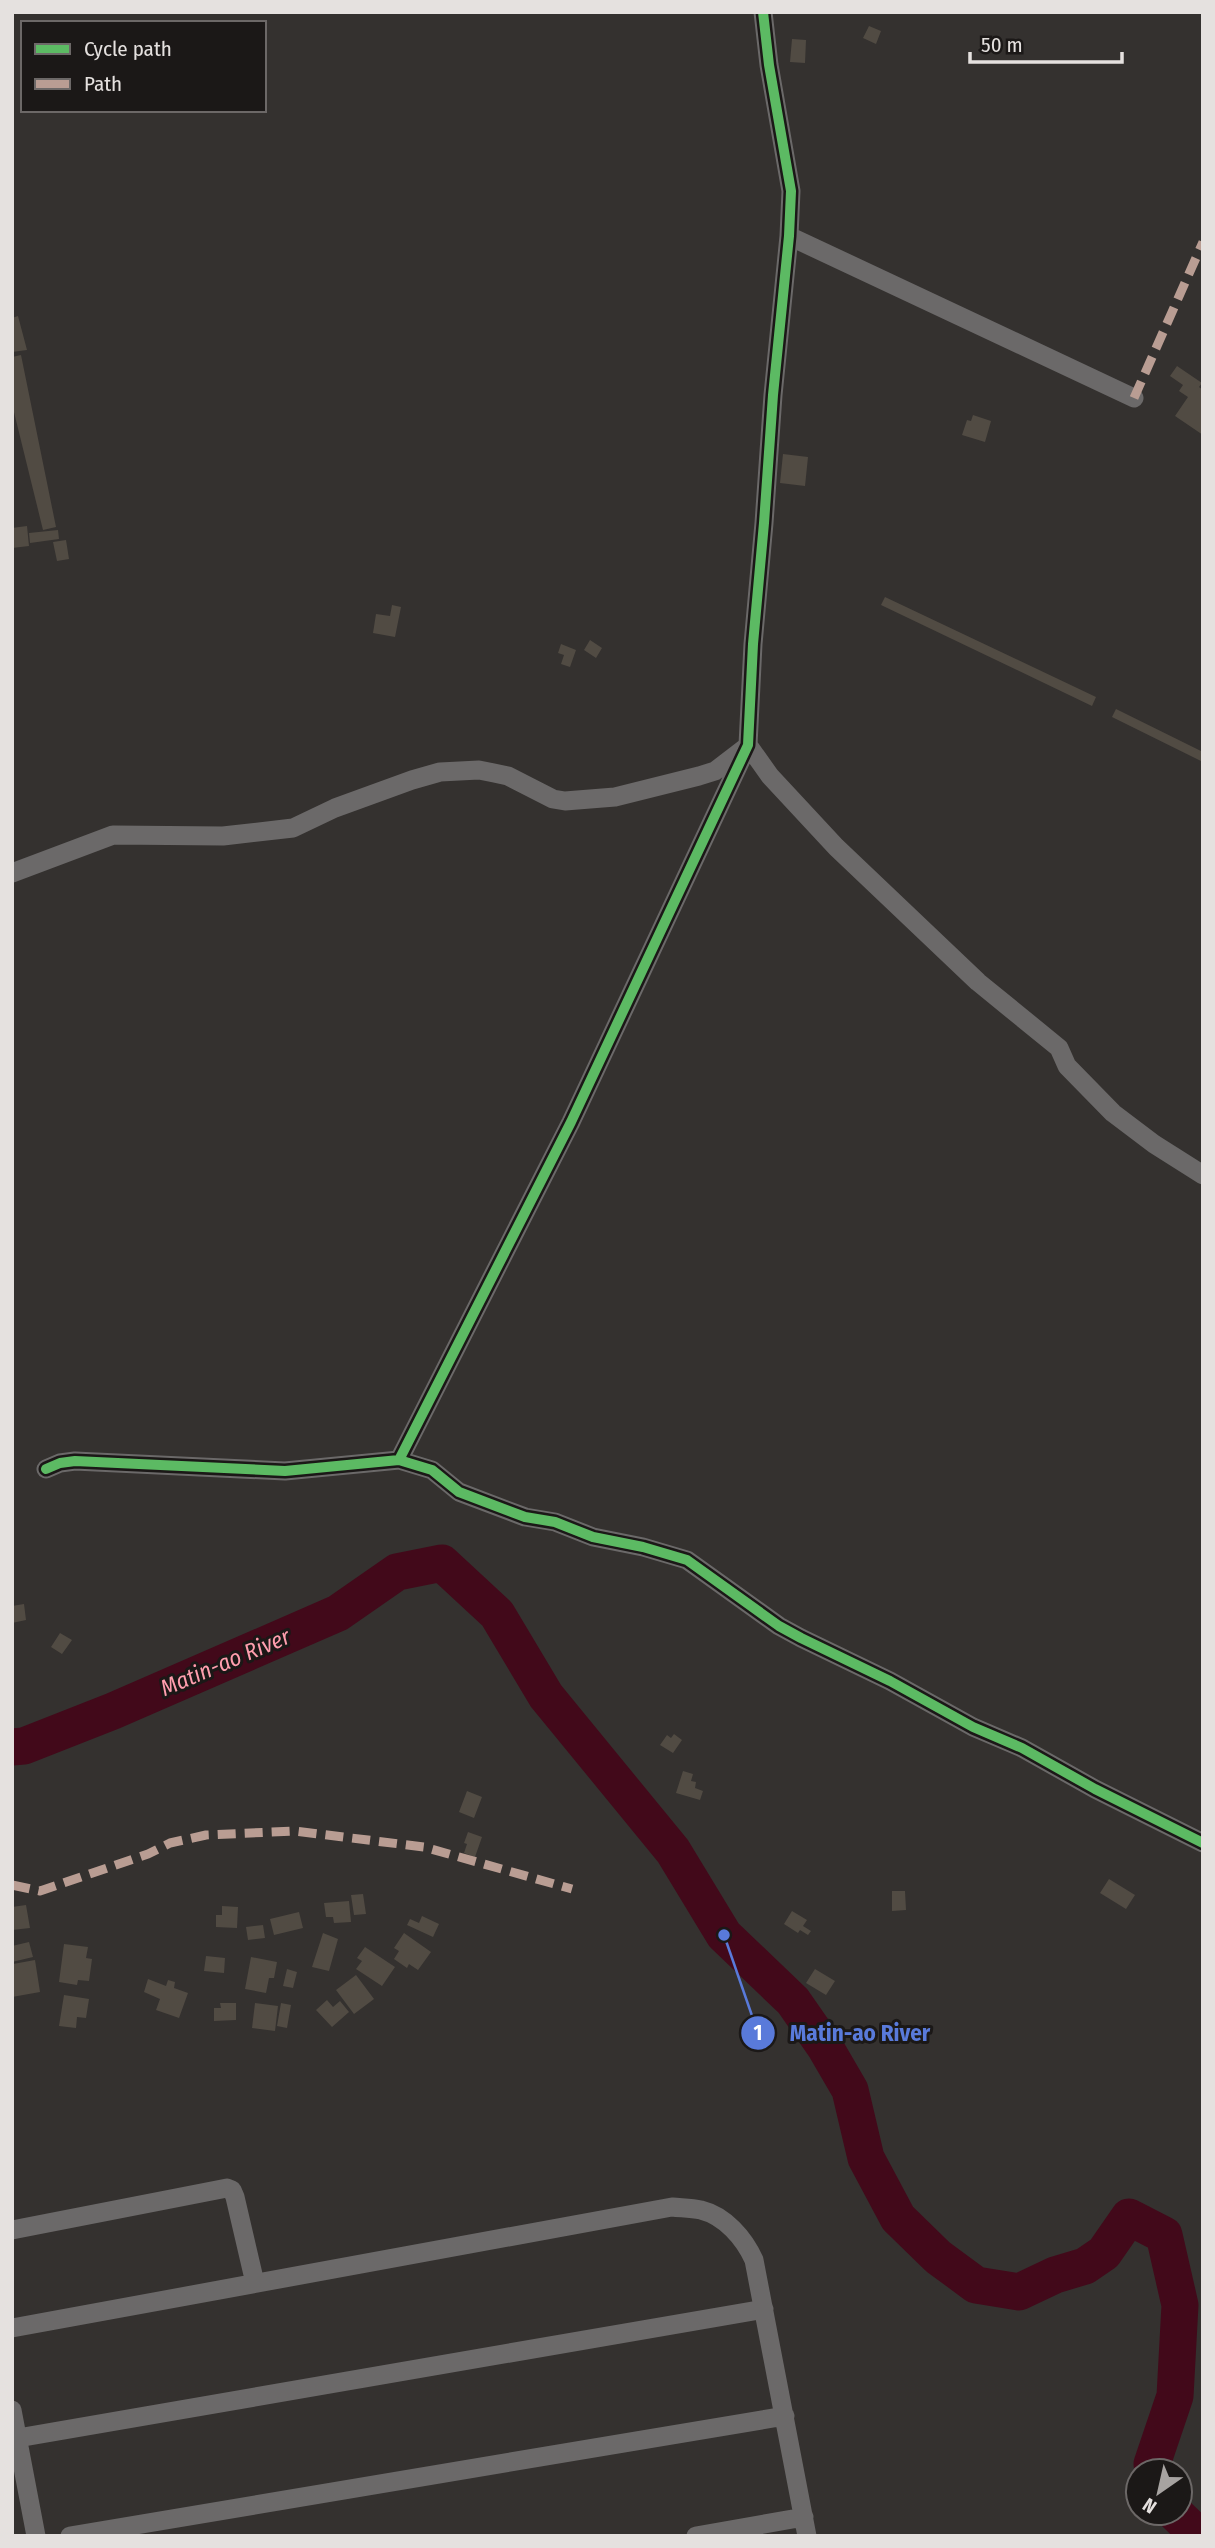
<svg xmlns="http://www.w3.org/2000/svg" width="1215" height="2548" viewBox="0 0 1215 2548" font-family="'Fira Sans Condensed',sans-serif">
<rect width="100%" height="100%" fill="#34312f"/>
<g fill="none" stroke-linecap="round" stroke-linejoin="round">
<!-- river -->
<path stroke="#42091a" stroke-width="37" d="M 12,1747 L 24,1746 L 113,1711 L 338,1613 L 397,1572 L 442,1563 L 497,1614 L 546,1696 L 673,1851 L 724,1935 L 793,2001 L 825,2047 L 850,2090 L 866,2158 L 898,2218 L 938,2257 L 976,2285 L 1019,2292 L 1055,2275 L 1085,2266 L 1104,2253 L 1129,2217 L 1164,2235 L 1180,2305 L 1175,2396 L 1152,2464 L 1155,2471
M 1175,2513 L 1199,2536"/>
</g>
<!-- building -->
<path fill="#514b43" d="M 869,26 L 881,31 L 876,44 L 863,38 Z
M 792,39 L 806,40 L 805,63 L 790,62 Z
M 18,316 L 27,350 L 12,352 L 12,318 Z
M 21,355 L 56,527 L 43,530 L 12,404 L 12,357 Z
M 1177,366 L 1202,383 L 1199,387 L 1203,390 L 1203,435 L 1175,416 L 1188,397 L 1179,391 L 1183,385 L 1170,376 Z
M 973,415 L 991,421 L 985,442 L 962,435 L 967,420 L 971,421 Z
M 783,454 L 808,457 L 805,486 L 780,483 Z
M 27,526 L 29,546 L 12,548 L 12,528 Z
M 58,530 L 59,539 L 30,543 L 29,533 Z
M 66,540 L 69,559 L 57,561 L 53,542 Z
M 885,597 L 1096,697 L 1092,706 L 881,605 Z
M 392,605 L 401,607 L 395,637 L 373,633 L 376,614 L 390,616 Z
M 590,640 L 602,648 L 596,658 L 584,650 Z
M 561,644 L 576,650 L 570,667 L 561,664 L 564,655 L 558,653 Z
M 1116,709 L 1203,752 L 1203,762 L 1112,717 Z
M 24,1604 L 26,1620 L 12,1623 L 12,1606 Z
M 60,1633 L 72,1640 L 62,1654 L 51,1647 Z
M 674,1734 L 682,1740 L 673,1753 L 660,1745 L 667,1735 L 671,1738 Z
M 683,1771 L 693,1774 L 691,1781 L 696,1782 L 695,1788 L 703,1791 L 700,1800 L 676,1793 Z
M 467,1791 L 482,1797 L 474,1818 L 459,1812 Z
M 468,1832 L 482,1837 L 475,1857 L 464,1853 L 467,1844 L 464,1843 Z
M 1109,1879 L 1135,1895 L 1126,1909 L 1100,1893 Z
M 892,1891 L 905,1891 L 906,1910 L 892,1911 Z
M 363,1894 L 366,1914 L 354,1915 L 351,1895 Z
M 349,1901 L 351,1922 L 334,1923 L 333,1917 L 326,1917 L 324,1903 Z
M 26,1905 L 30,1928 L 12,1930 L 12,1907 Z
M 222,1906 L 238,1907 L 237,1928 L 216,1927 L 216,1915 L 222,1915 Z
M 792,1911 L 807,1920 L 803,1926 L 811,1931 L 808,1935 L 800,1930 L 798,1933 L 784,1924 Z
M 299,1912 L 303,1928 L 274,1935 L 270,1919 Z
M 422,1916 L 439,1924 L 433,1937 L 407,1925 L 410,1919 L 419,1923 Z
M 263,1925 L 265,1938 L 248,1940 L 246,1927 Z
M 323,1933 L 338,1939 L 329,1971 L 312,1967 Z
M 404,1933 L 431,1952 L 418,1970 L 409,1964 L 407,1968 L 394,1959 L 399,1951 L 394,1948 Z
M 29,1942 L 33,1957 L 12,1962 L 12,1946 Z
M 64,1944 L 88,1947 L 86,1958 L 92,1959 L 89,1981 L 78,1980 L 77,1985 L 59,1982 Z
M 365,1947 L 395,1967 L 382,1986 L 356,1969 L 362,1961 L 357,1958 Z
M 206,1956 L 225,1958 L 224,1973 L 204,1971 Z
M 251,1957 L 277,1962 L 274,1978 L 269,1978 L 266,1993 L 245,1989 Z
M 35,1960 L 40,1992 L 12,1997 L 13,1964 Z
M 287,1969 L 297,1972 L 293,1988 L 283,1986 Z
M 815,1969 L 835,1981 L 826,1995 L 806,1983 Z
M 356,1975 L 374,1999 L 354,2014 L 336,1990 Z
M 148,1979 L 166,1986 L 168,1980 L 175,1982 L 174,1988 L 188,1993 L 179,2018 L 156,2010 L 160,1999 L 144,1992 Z
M 64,1995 L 89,1999 L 86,2018 L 77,2017 L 76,2028 L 59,2026 Z
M 327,2000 L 333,2007 L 340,2001 L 349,2012 L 332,2027 L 316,2010 Z
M 220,2003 L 236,2003 L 236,2020 L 214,2021 L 214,2008 L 221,2008 Z
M 255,2003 L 278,2006 L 275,2031 L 252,2028 Z
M 281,2003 L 291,2005 L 287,2028 L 277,2026 Z"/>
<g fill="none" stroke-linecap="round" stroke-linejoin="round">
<!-- street -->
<path stroke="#6b6969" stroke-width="19" d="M 789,236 L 1134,398
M 748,745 L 770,776 L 836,847 L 978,982 L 1059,1048 L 1067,1066 L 1113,1113 L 1154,1144 L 1203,1175
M 12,873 L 113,835 L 223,836 L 293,828 L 335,808 L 412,780 L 440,772 L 479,770 L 494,773 L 508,776 L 553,799 L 565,801 L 615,797 L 699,776 L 715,771 L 745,748
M 399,1460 L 571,1122 L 748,745 L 753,644 L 764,523 L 773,395 L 789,236 L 791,191 L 769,65 L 763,12
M 46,1469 L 60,1463 L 75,1461 L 285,1471 L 399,1460 L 432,1470 L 459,1492 L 525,1517 L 555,1522 L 593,1537 L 643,1547 L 687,1560 L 779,1626 L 801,1638 L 890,1681 L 973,1727 L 1022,1748 L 1095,1789 L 1203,1843
M 12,2230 L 227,2188 L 232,2190 L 235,2197 L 255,2283
M 12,2328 L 672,2207 C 681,2208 691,2208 701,2210 C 725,2216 744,2238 754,2260 L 807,2536
M 12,2410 L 36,2536
M 12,2439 L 764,2309
M 70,2536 L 785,2416
M 696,2536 L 804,2517"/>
<!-- quiet -->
<path stroke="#b99d93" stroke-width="9" stroke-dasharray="18 9" stroke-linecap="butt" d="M 1134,398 L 1203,242
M 12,1885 L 40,1891 L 148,1854 L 170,1843 L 206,1835 L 295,1831 L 424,1847 L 572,1889"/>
<defs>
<path id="cycleway" d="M 399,1460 L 571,1122 L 748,745 L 753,644 L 764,523 L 773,395 L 789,236 L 791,191 L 769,65 L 763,12
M 46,1469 L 60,1463 L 75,1461 L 285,1471 L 399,1460 L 432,1470 L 459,1492 L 525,1517 L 555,1522 L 593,1537 L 643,1547 L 687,1560 L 779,1626 L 801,1638 L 890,1681 L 973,1727 L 1022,1748 L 1095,1789 L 1203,1843"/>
</defs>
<!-- cycleway casing -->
<use href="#cycleway" stroke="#1b1817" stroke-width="15"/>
<!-- cycleway -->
<use href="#cycleway" stroke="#5cba63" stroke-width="10"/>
</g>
<g text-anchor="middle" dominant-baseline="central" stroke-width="6" stroke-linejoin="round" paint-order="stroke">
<!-- water labels -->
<g font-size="23" font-style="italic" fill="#ff9eae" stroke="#1b1817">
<text transform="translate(225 1662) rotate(-23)">Matin-ao River</text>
</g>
</g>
<!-- callouts -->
<path fill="none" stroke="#597ada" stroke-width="2.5" d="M724 1935L758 2033"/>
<g fill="#597ada" stroke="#1b1817" stroke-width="2.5">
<circle cx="724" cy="1935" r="7"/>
<circle cx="758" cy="2033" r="18"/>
</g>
<g font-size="21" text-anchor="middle" font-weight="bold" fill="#fff">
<text x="758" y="2040">1</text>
</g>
<g font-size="23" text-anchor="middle" font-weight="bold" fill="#597ada" stroke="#1b1817" stroke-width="6" stroke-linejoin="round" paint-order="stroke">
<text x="860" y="2041">Matin-ao River</text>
</g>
<!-- border -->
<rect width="1215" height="2548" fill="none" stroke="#e5e1df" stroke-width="28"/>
<!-- legend -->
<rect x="21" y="21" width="245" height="91" fill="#1b1817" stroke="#6c6867" stroke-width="2"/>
<rect x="35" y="44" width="35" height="10" fill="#5cba63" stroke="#6c6867" stroke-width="2"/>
<text x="84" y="56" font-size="21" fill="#e5e1df">Cycle path</text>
<rect x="35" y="79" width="35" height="10" fill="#b99d93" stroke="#6c6867" stroke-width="2"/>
<text x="84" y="91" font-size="21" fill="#e5e1df">Path</text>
<!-- north arrow -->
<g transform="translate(1159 2492) rotate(214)"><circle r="33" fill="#1b1817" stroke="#6c6867" stroke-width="2"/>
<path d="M0-5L12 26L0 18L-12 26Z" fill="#a7a3a1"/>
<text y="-10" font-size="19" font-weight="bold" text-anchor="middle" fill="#e5e1df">N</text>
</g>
<!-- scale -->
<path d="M970 52v10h152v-10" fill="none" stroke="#e5e1df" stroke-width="3.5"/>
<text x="981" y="52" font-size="21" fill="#e5e1df" stroke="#1b1817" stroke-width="5" paint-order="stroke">50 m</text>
</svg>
